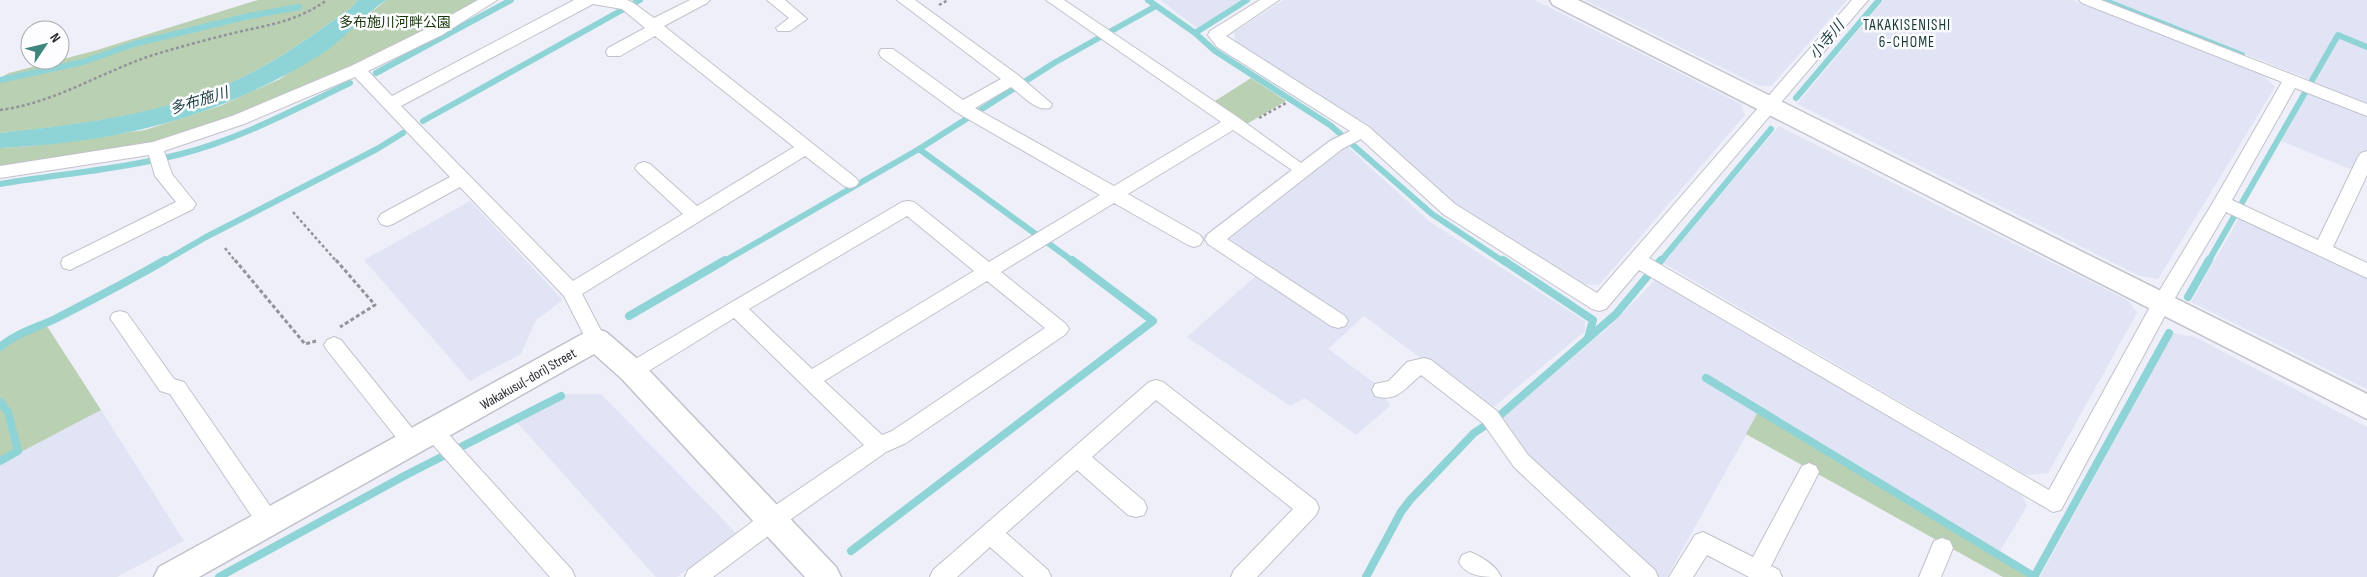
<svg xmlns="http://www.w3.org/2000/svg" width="2367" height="577" viewBox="0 0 2367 577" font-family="'Sofia Sans Condensed','Noto Sans JP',sans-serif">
<rect width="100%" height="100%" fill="#eeeff9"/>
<!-- built -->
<path fill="#e1e4f4" d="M 1160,0 L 1241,0 L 1197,28 Z
M 1284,0 L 1535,0 L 1741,104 L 1745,115 L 1599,285 L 1578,284 L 1460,208 L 1367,127 L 1235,43 L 1234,32 Z
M 1585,0 L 1847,0 L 1771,86 L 1759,86 Z
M 1884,0 L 2072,0 L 2264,76 L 2275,87 L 2158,279 L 2140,276 L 1797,104 Z
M 2108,0 L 2367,0 L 2367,176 L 2276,139 L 2311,80 Z
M 1779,126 L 2129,301 L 2137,313 L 2048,473 L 2026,475 L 1663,263 Z
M 1335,135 L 1430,222 L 1585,321 L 1585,331 L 1490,410 L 1364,316 L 1328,349 L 1375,383 L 1390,406 L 1356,435 L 1305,398 L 1290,406 L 1187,337 L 1257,275 L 1200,238 Z
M 470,201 L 563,300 L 536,320 L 521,354 L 470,381 L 364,260 Z
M 2239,218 L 2367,276 L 2367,389 L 2191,302 Z
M 1657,278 L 2019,490 L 2027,506 L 1997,556 L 1759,412 L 1667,577 L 1654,577 L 1531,462 L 1502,418 L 1610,326 Z
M 2173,333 L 2195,337 L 2367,427 L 2367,577 L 2040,577 Z
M 560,394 L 601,394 L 736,533 L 677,577 L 656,577 L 514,419 Z
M 101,410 L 184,541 L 117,577 L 0,577 L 0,463 Z"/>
<!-- green -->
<path fill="#b9d0b2" d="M 258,0 L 358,0 L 351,8 C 322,28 293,50 262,67 C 182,113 90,124 0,133 L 0,78 L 9,73 L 94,51 Z
M 387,0 L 479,0 L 352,68 L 234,118 L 154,144 L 0,167 L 0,148 L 32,146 L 145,130 L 220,106 L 280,79 Z
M 1251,78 L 1286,101 L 1245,125 L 1212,103 Z
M 45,323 L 101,410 L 0,463 L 0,351 L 17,335 Z
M 1758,412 L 2028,575 L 2027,577 L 2003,577 L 1746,434 Z"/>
<!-- water -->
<path fill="#8ed4d6" d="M 358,0 L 387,0 C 364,13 344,41 320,55 C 218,118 119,142 0,148 L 0,133 C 91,123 181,113 262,67 C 293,50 322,28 351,8 Z"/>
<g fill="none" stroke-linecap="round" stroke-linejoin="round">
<!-- stream-far1 -->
<path stroke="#8ed4d6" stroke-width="6" d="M 1148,0 L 1195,33 L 1215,51 L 1330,125 L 1432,214 L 1504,262
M 2103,0 L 2242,55
M 1195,33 L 1247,0
M 376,73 L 511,0
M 0,80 L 83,62 L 134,44 L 249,16 L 299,7
M 1796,98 L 1879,0
M 423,121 L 640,0
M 919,149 L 1074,262
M 0,184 C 60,174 122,169 181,154 C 240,139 295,109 350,83
M 163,262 L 206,237 L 377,149 L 403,133
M 723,262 L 919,149 L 1054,63 L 1156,6
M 1660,262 L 1771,129
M 2208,262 L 2338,35 L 2367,47"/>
<!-- stream -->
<path stroke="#8ed4d6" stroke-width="8" d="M 1503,260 L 1593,320 L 1588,338
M 2188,297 L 2209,260
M 629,316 L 725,260
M 0,347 C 16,333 36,328 55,319 C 92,300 129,281 165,260
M 1706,378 L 2035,577
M 0,402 L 8,412 L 18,451 L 0,461
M 851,551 L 1153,321 L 1072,260
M 219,577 L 406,475 L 561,396
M 1366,577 L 1401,512 L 1410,500 L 1474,433 L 1498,417 L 1616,314 L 1661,260
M 2034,577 L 2169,333"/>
<defs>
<path id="street" d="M 478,0 L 497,0 L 442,35 L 368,71 L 392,96 L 574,0 L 627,0 L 632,2 L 654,18 L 690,0 L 710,0 L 707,3 L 664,26 L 856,178 L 859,182 L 856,186 L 850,188 L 844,186 L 805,156 L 582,294 L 606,340 L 603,345 L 596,348 L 589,345 L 564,296 L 460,187 L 393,224 L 387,226 L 381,224 L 378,219 L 381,214 L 450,177 L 355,77 L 244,124 L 164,151 L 172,174 L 196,204 L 193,209 L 70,270 L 63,268 L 61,263 L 63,258 L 176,202 L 155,176 L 149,155 L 0,178 L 0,166 L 153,142 L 232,116 L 351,66 L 430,27 ZM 593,4 L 622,9 L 645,28 L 608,48 L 606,52 L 608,56 L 620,56 L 655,36 L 794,147 L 697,206 L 650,164 L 644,162 L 638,164 L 635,168 L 638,172 L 683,214 L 573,281 L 401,106 Z
M 767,0 L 785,0 L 807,19 L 790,31 L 778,31 L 776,28 L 789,18 Z
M 897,0 L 915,0 L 1018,75 L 1052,104 L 1050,108 C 1036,112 1022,95 1011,87 L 975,108 L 1114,186 L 1221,122 L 1046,0 L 1064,0 L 1239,118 L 1301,163 L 1330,141 L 1350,131 L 1217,47 L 1208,35 L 1210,31 L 1260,0 L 1279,0 L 1226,36 L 1369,127 L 1455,204 L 1597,293 L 1852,0 L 1868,0 L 1649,258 L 2049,490 L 2155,298 L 2215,199 L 2282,82 L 2082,3 L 2079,0 L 2101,0 L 2367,104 L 2367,116 L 2295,88 L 2232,200 L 2318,240 L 2358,157 L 2361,153 L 2367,151 L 2367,175 L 2333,247 L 2367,263 L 2367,278 L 2226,212 L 2169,308 L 2061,510 L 2053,512 L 1639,270 L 1606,309 L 1599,311 L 1592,309 L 1443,214 L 1361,139 L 1342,149 L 1227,239 L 1345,316 L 1348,321 L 1345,326 L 1338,328 L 1331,326 L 1208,244 L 1205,239 L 1208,234 L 1292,170 L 1233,130 L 1128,194 L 1200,235 L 1203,240 L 1200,245 L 1194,247 L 1188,245 L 1114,203 L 1001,272 L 1066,324 L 1069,329 L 1066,334 L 906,443 L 886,452 L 780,527 L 713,577 L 685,577 L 688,570 L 764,513 L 864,445 L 734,318 L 639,377 L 632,379 L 625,377 L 622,371 L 625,365 L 902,202 L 908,201 L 914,202 L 989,262 L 1100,195 L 956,112 L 881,57 L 879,53 L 881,49 L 893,49 L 963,100 L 1001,79 ZM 907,216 L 974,271 L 812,369 L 749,309 ZM 987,281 L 1045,328 L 892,431 L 882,435 L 824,381 Z
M 120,311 L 127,313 L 174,379 L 184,382 L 277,516 L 280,523 L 277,530 L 269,533 L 261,530 L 170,394 L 160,391 L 110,318 L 113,313 Z
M 334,337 L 341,340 L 420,438 L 423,444 L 420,450 L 413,453 L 406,450 L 327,350 L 324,345 L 327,340 Z
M 1424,358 L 1431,360 L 1497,411 L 1528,455 L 1655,570 L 1658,577 L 1631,577 L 1514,467 L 1483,423 L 1421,375 C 1406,387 1397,403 1375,396 L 1372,390 L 1375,384 L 1389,381 L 1407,362 Z
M 1156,380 L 1163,382 L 1316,501 L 1319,508 L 1316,515 L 1257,577 L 1231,577 L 1234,570 L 1293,509 L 1156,400 L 1092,457 L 1144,501 L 1147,508 L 1144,515 L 1136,517 L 1128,515 L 1077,470 L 1006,533 L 1048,570 L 1051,577 L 1024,577 L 990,547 L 957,577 L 930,577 L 933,570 L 1149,382 Z
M 434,423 L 441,426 L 572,570 L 575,577 L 550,577 L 427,438 L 424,432 L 427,426 Z
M 1809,463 L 1816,466 L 1819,472 L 1771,566 L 1779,570 L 1782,577 L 1749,577 L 1707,555 L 1693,577 L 1669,577 L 1695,535 L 1703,532 L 1753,557 L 1802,466 Z
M 1942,538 L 1950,541 L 1953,548 L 1941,577 L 1919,577 L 1934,541 Z
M 1470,552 C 1482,557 1496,565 1501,577 C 1484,577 1467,577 1459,562 L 1462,555 Z"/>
<path id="secondary" d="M 1550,0 L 1578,0 L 2367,394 L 2367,419 L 1553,5 Z
M 596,329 L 606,332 L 642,363 L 836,567 L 841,577 L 805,577 L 622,379 L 594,354 L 199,577 L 154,577 L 159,567 L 586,332 Z"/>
</defs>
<!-- street casing -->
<use href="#street" stroke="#c1c2cb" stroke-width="2"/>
<!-- secondary casing -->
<use href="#secondary" stroke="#c1c2cb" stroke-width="3"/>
<!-- path-far1 -->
<path stroke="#93949b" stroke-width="2.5" stroke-dasharray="3 2.5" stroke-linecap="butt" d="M 939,5 L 948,0
M 0,110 C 54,103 100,73 150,56 C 179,47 209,39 238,32 C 273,24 297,21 327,0
M 1259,118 L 1286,103
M 293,212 L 337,262
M 225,248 L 236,262"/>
<!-- path -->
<path stroke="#93949b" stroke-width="3" stroke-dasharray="4 2.5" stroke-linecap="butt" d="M 235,260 L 305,344 L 316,341
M 336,260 L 375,305 L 340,327"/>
<!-- street -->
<use href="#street" fill="#fff" fill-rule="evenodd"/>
<!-- secondary -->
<use href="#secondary" fill="#fff" fill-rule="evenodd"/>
</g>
<g text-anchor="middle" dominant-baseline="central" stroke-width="5" stroke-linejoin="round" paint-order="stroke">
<!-- park labels -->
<g font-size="14" fill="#18380b" stroke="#fdfdff">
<text x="395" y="22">多布施川河畔公園</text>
</g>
<!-- street labels -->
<g font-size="14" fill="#2a2a2d" stroke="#fdfdff">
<text transform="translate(528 379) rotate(-30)">Wakakusu(-dori) Street</text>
</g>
<!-- neighbourhood labels -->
<g font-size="15" letter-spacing="1" fill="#173935" stroke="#fdfdff">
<text x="1907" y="25">TAKAKISENISHI<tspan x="1907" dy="17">6-CHOME</tspan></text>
</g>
<!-- water labels -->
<g font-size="15" font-style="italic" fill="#1c3e40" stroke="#fdfdff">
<text transform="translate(1827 40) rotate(-50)">小寺川</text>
<text transform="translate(199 101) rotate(-17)">多布施川</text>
</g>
</g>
<!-- north arrow -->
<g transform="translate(45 45) rotate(55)"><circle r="24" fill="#fdfdff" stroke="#a9a9ab"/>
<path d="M0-4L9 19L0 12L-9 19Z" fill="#3f857d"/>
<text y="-8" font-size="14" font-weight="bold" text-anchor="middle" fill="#2a2a2d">N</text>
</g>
</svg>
